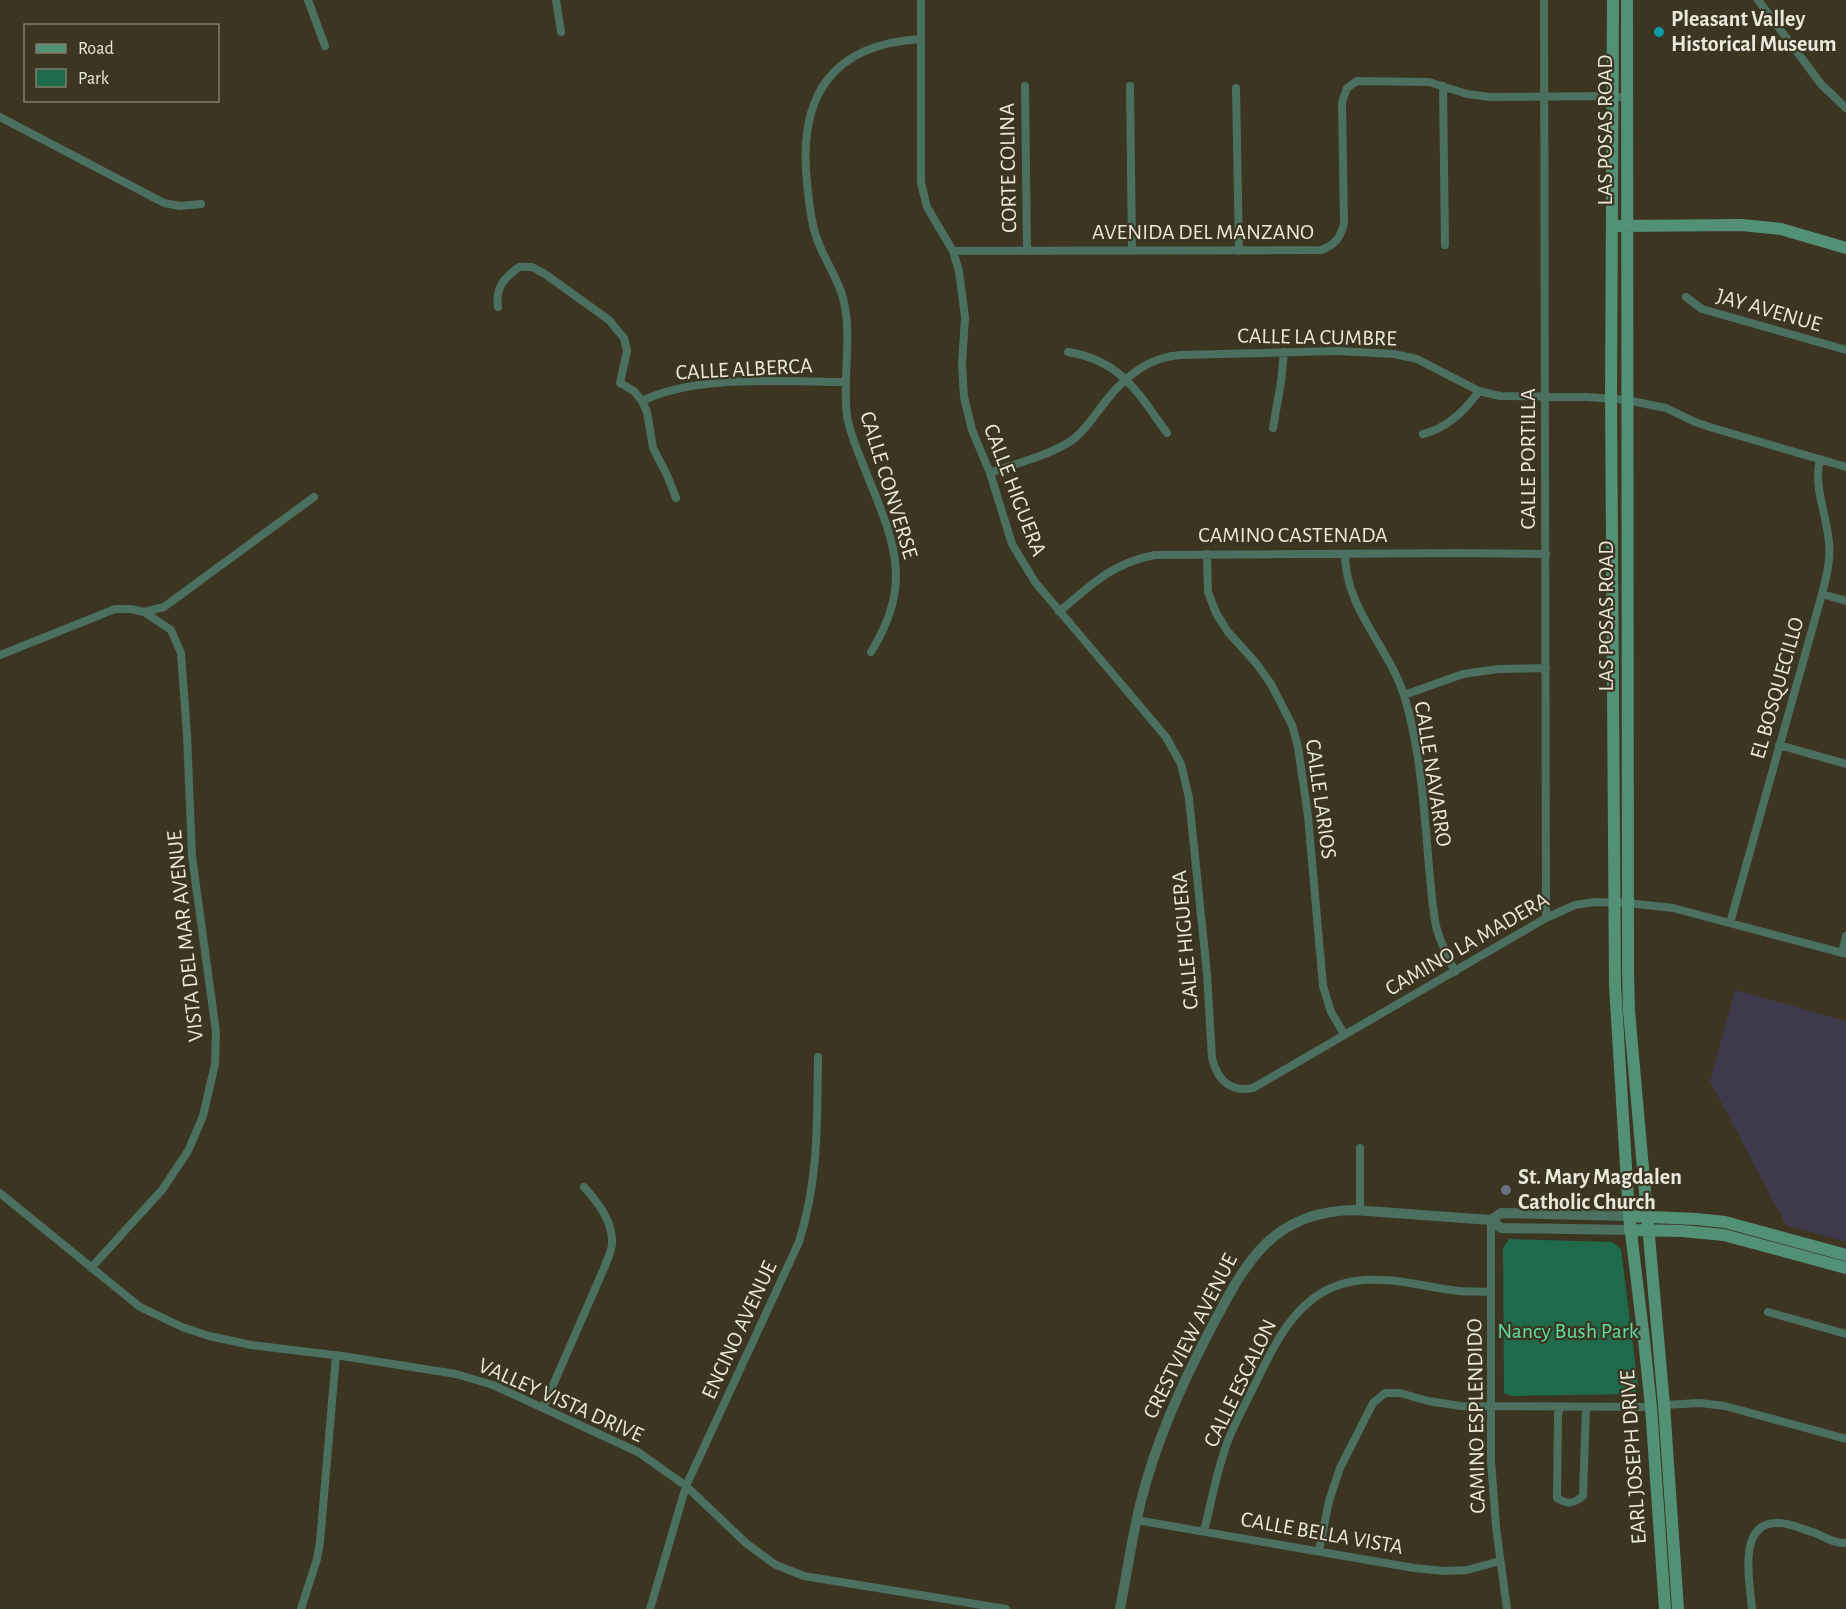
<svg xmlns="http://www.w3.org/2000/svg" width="1846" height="1609" viewBox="0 0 1846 1609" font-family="'Alegreya Sans',sans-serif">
<rect width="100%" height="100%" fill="#3b3522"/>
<!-- education -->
<path fill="#3f3a4b" d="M 1735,990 L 1846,1021 L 1846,1242 L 1786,1225 L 1710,1081 Z"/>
<!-- green -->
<path fill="#1e6a4a" d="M 1509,1239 L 1612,1242 L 1621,1249 L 1638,1385 L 1635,1394 L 1511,1396 L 1504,1393 L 1503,1248 Z"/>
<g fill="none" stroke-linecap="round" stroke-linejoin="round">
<!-- minor -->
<path stroke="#4b7060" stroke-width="8" d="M 308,0 L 325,46
M 556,0 L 561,32
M 921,0 L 921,183 L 927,207 L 953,251 L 959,271 L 965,317 L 962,365 L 964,397 L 972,430 L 990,473 L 1012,544 L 1035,582 L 1166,737 L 1181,764 L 1189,798 L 1207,974 L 1212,1058 C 1217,1079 1230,1093 1253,1088 L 1546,918 L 1575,905 L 1595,902 L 1627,903 L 1673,908 L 1846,954
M 1544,0 L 1546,918
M 1758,0 L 1821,84 L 1846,108
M 1025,86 L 1027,251
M 1130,86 L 1132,251
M 1443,86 L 1445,245
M 1236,88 L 1239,251
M 0,117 L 164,203 L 180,206 L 201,204
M 953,251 L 1321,250 C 1335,245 1340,238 1344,224 L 1342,102 L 1347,88 L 1357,81 L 1429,82 L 1467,94 L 1490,97 L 1613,96 L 1626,98
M 1686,297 L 1702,309 L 1846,350
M 498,307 C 495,288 504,278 519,267 L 532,267 L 545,274 L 609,320 L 618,331 L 624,338 L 627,351 L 620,383 L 634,391 L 642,401 L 647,412 L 653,448 L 667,475 L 676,498
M 1068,352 C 1122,361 1137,392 1167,433
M 642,401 C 696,374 786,382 845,382
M 1273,428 L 1281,382 L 1284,352
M 1423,434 C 1447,428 1465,411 1479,391
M 990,473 C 1016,463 1053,455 1075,438 C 1087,428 1095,415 1105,402 C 1124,377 1148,357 1181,355 L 1337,351 L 1394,354 L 1417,359 L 1479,391 L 1500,396 L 1586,397 L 1626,400 L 1666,408 L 1695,422 L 1713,428 L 1846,467
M 1207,554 L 1208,592 L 1216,613 L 1228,632 L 1256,663 L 1271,684 L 1292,725 L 1298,747 L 1308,816 L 1323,986 L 1331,1012 L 1344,1034
M 1345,554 C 1345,608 1388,646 1404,695 C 1421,751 1424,809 1429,867 C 1431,886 1432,906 1436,926 C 1440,942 1448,957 1455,972
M 1822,594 L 1846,601
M 1059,612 C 1091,585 1112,563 1155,555 L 1459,553 L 1546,554
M 871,652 C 914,582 894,542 866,472 C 859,454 850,435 847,416 C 842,377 853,336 843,298 C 837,276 823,258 816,236 C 810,219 809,200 807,182 C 798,97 831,44 921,39
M 0,655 L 115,609 L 131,609 L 144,612 L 164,607 L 314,497
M 1404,695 L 1463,674 L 1498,669 L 1546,668
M 1779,745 L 1846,764
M 1730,923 L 1822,594 C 1826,578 1831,560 1829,543 C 1827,514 1813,488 1820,459
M 1842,953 L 1846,936
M 1360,1148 L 1360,1210
M 0,1193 L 140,1307 L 182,1327 L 209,1336 L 251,1345 L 342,1356 L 456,1374 L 493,1385 L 638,1452 L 686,1486 L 747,1544 L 776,1565 L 804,1576 L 1006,1609
M 1491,1220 L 1491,1461 L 1496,1527 L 1507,1609
M 91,1268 L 162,1190 L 188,1151 L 203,1116 L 215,1064 L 216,1032 L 192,856 L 187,735 L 181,653 L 171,630 L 144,612
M 1768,1312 L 1846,1334
M 1664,1405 L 1700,1403 L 1725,1406 L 1846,1439
M 1560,1407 L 1558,1415 L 1557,1498 C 1568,1505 1573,1504 1583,1496 L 1586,1407
M 543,1408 L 605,1266 C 607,1259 612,1251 612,1243 C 613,1222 598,1202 584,1187
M 1136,1520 L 1414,1568 L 1444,1571 L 1467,1570 L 1500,1561
M 1204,1531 C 1212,1500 1217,1468 1229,1438 C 1238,1417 1249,1397 1259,1376 C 1280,1333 1303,1289 1355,1281 C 1391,1276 1424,1287 1459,1291 C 1470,1292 1481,1291 1491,1292
M 1319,1551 L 1329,1501 L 1340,1468 L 1373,1403 L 1385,1393 L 1400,1393 L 1428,1401 L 1461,1406 L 1651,1407
M 301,1609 L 317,1559 L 320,1542 L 336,1355
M 650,1609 L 686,1486 L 799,1242 C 819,1178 817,1122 818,1057
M 1752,1609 C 1750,1583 1736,1521 1779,1523 C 1791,1523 1804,1530 1815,1533 C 1825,1537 1835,1544 1846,1543"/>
<!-- tertiary -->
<path stroke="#4b7060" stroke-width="10" d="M 1491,1220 L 1501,1213 L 1629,1216
M 1120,1609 C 1127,1573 1132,1536 1141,1501 C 1156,1441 1181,1386 1209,1332 C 1244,1266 1269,1212 1353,1210 L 1491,1220 L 1501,1228 L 1630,1230"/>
<!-- secondary -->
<path stroke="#539177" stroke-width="12" d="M 1613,0 L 1611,398 L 1615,985 L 1629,1216 L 1644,1340 L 1651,1407 L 1665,1609
M 1627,0 L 1628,972 L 1629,1011 L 1664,1405 L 1678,1609
M 1619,226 L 1742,225 L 1781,229 L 1846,248
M 1629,1216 L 1696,1219 L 1725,1222 L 1846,1255
M 1630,1230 L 1682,1231 L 1724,1235 L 1846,1268"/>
</g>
<!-- markers -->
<circle fill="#0f9aa8" stroke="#3b3522" stroke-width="2" cx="1659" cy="32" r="6"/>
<circle fill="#6b7280" stroke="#3b3522" stroke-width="2" cx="1506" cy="1190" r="6"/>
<g text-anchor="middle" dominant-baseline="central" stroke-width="4.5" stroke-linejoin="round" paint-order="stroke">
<!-- poi labels -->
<g font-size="22" font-weight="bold" fill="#eae7db" stroke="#3b3522" text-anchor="start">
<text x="1671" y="19">Pleasant Valley<tspan x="1671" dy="25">Historical Museum</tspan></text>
<text x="1518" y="1177">St. Mary Magdalen<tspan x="1518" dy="25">Catholic Church</tspan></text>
</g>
<!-- street labels -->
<g font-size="22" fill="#eae7db" stroke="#3b3522">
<text transform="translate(1605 130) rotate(-90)">LAS POSAS ROAD</text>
<text transform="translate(1008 168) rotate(-91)">CORTE COLINA</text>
<text x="1203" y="232">AVENIDA DEL MANZANO</text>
<text transform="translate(1769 310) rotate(16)">JAY AVENUE</text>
<text transform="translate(1317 337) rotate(1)">CALLE LA CUMBRE</text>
<text transform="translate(744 369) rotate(-3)">CALLE ALBERCA</text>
<text transform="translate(1528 459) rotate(-90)">CALLE PORTILLA</text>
<text transform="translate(889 485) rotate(73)">CALLE CONVERSE</text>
<text transform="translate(1015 490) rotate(69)">CALLE HIGUERA</text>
<text x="1293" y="535">CAMINO CASTENADA</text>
<text transform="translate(1606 616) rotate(-90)">LAS POSAS ROAD</text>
<text transform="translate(1777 688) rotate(-74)">EL BOSQUECILLO</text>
<text transform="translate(1433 774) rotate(81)">CALLE NAVARRO</text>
<text transform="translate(1321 799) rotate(82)">CALLE LARIOS</text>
<text transform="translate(185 936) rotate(-96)">VISTA DEL MAR AVENUE</text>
<text transform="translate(1185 940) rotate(-95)">CALLE HIGUERA</text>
<text transform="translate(1467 944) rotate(-30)">CAMINO LA MADERA</text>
<text transform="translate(739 1330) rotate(-65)">ENCINO AVENUE</text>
<text transform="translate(1190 1336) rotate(-63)">CRESTVIEW AVENUE</text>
<text transform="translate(1240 1383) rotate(-64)">CALLE ESCALON</text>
<text transform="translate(561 1400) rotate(24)">VALLEY VISTA DRIVE</text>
<text transform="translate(1476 1416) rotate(-91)">CAMINO ESPLENDIDO</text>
<text transform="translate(1633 1457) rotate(-94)">EARL JOSEPH DRIVE</text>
<text transform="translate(1322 1533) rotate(10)">CALLE BELLA VISTA</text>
</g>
<!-- park labels -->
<g font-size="22" fill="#5ddfa5" stroke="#3b3522">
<text x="1568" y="1331">Nancy Bush Park</text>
</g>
</g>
<!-- legend -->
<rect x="24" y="24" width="195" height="78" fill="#3b3522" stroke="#817c6c" stroke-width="1.5"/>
<rect x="36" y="44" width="30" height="9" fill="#539177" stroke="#817c6c" stroke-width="1.5"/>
<text x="78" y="54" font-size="18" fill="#eae7db">Road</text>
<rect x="36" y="69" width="30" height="18" fill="#1e6a4a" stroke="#817c6c" stroke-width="1.5"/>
<text x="78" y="84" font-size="18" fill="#eae7db">Park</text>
</svg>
